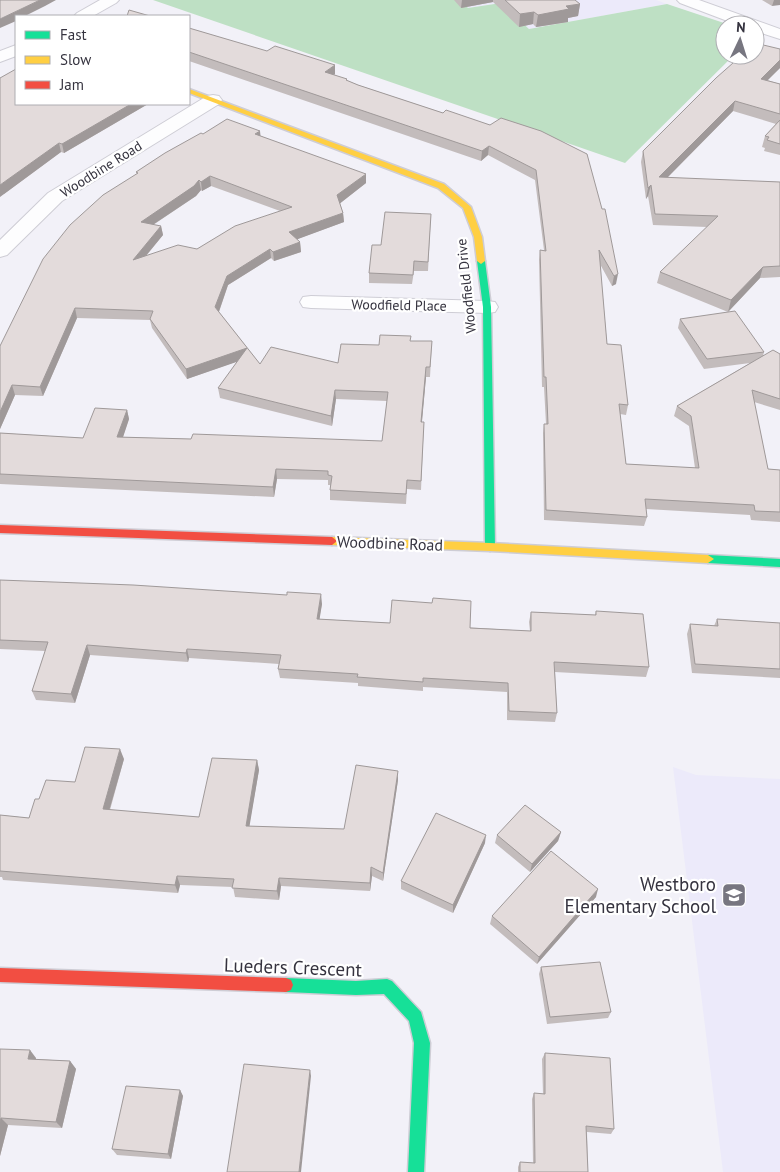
<svg xmlns="http://www.w3.org/2000/svg" width="780" height="1172" viewBox="0 0 780 1172" font-family="'PT Sans',sans-serif">
<rect width="100%" height="100%" fill="#f2f1f8"/>
<!-- built -->
<path fill="#eceafa" d="M 460,0 L 656,0 L 667,4 L 529,29 L 501,3 L 468,8 Z
M 673,767 L 696,775 L 780,779 L 780,1172 L 723,1172 Z"/>
<!-- green -->
<path fill="#bee0c4" d="M 153,0 L 460,0 L 468,8 L 501,3 L 529,29 L 667,4 L 730,25 L 725,25 L 725,55 L 734,55 L 625,163 Z"/>
<g fill="none" stroke-linecap="round" stroke-linejoin="round">
<defs>
<path id="street" d="M 100,0 L 119,0 L 116,3 L 93,16 L 74,16 L 77,13 Z
M 677,0 L 699,0 L 780,29 L 780,39 L 755,31 L 755,25 L 738,25 L 680,3 Z
M 16,45 L 16,56 L 0,62 L 0,51 Z
M 213,95 L 219,96 L 222,100 L 219,104 L 62,201 L 7,255 L 0,257 L 0,240 L 48,193 L 207,96 Z
M 311,296 L 487,301 L 495,302 L 498,307 L 495,312 L 487,313 L 311,308 L 303,307 L 300,302 L 303,297 Z"/>
<path id="fast" d="M 481,258 L 485,261 L 491,307 L 495,547 L 490,551 L 485,547 L 483,307 L 477,261 Z
M 708,555 L 780,559 L 780,567 L 708,563 L 702,559 Z
M 286,978 L 356,981 L 387,979 L 392,981 L 421,1012 L 430,1043 L 424,1172 L 408,1172 L 414,1043 L 409,1021 L 384,994 L 356,995 L 286,992 L 281,990 L 279,985 L 281,980 Z"/>
<path id="slow" d="M 189,89 L 444,184 L 471,207 L 482,237 L 485,261 L 481,264 L 477,261 L 474,237 L 463,208 L 438,188 L 189,93 Z
M 332,537 L 490,543 L 708,555 L 714,559 L 708,563 L 490,551 L 332,545 L 327,541 Z"/>
<path id="jam" d="M 0,525 L 332,537 L 337,541 L 332,545 L 0,533 Z
M 0,968 L 286,978 L 291,980 L 293,985 L 291,990 L 286,992 L 0,982 Z"/>
</defs>
<!-- street casing -->
<use href="#street" stroke="#cecdd5" stroke-width="2"/>
<!-- fast casing -->
<use href="#fast" stroke="#cecdd5" stroke-width="3"/>
<!-- slow casing -->
<use href="#slow" stroke="#cecdd5" stroke-width="3"/>
<!-- jam casing -->
<use href="#jam" stroke="#cecdd5" stroke-width="3"/>
<!-- street -->
<use href="#street" fill="#fdfdfe" fill-rule="evenodd"/>
<!-- fast -->
<use href="#fast" fill="#16e098" fill-rule="evenodd"/>
<!-- slow -->
<use href="#slow" fill="#ffcf43" fill-rule="evenodd"/>
<!-- jam -->
<use href="#jam" fill="#f24e42" fill-rule="evenodd"/>
</g>
<!-- wall -->
<path fill="#c3bcbc" fill-rule="evenodd" d="M 454,0 L 575,0 L 580,4 L 578,16 L 568,18 L 568,22 L 536,27 L 533,24 L 519,27 L 493,2 L 461,8 Z
M 762,0 L 780,0 L 772,6 Z
M 189,28 L 335,74 L 334,75 L 358,85 L 443,113 L 490,125 L 587,154 L 616,284 L 612,286 L 600,264 L 607,344 L 628,405 L 626,415 L 620,414 L 626,464 L 695,468 L 689,426 L 674,416 L 677,406 L 750,363 L 704,369 L 678,328 L 680,319 L 764,352 L 763,356 L 780,354 L 780,410 L 754,402 L 768,469 L 780,470 L 780,522 L 751,520 L 750,515 L 646,509 L 647,517 L 644,526 L 544,520 L 543,433 L 544,424 L 546,424 L 544,387 L 542,387 L 539,260 L 540,250 L 544,250 L 535,180 L 488,155 L 481,161 L 189,61 Z
M 780,49 L 780,68 L 767,80 L 780,84 L 780,155 L 764,151 L 765,148 L 762,147 L 765,136 L 776,124 L 733,111 L 667,178 L 780,182 L 780,277 L 760,278 L 728,312 L 657,283 L 660,272 L 707,227 L 653,225 L 648,196 L 646,199 L 641,162 L 643,151 Z
M 16,104 L 148,104 L 64,153 L 61,152 L 4,194 Z
M 203,134 L 261,136 L 366,183 L 340,203 L 343,213 L 344,222 L 297,239 L 300,242 L 301,252 L 274,261 L 271,258 L 228,285 L 219,312 L 260,364 L 338,363 L 379,345 L 411,341 L 432,341 L 430,377 L 426,377 L 422,422 L 424,422 L 421,490 L 407,489 L 406,504 L 330,500 L 330,485 L 328,485 L 328,480 L 277,479 L 274,497 L 0,484 L 0,433 L 83,438 L 127,410 L 129,419 L 123,437 L 191,439 L 382,441 L 387,401 L 336,399 L 332,426 L 220,398 L 218,388 L 238,361 L 187,379 L 152,328 L 150,320 L 77,318 L 43,396 L 15,395 L 0,429 L 0,346 L 137,174 L 136,172 ZM 211,186 L 280,211 L 197,249 L 146,256 L 163,235 L 161,226 L 153,225 L 196,196 L 201,190 L 202,191 Z
M 431,214 L 428,271 L 414,271 L 412,284 L 369,283 L 369,273 L 381,245 Z
M 0,580 L 322,604 L 319,619 L 530,631 L 529,622 L 531,612 L 595,615 L 596,611 L 649,667 L 646,677 L 555,672 L 557,713 L 555,722 L 507,720 L 507,692 L 423,687 L 423,691 L 358,686 L 358,683 L 280,678 L 278,669 L 279,664 L 189,658 L 188,662 L 90,655 L 75,703 L 36,700 L 32,691 L 45,651 L 0,649 Z
M 717,619 L 780,623 L 780,678 L 692,673 L 687,634 L 690,624 L 714,626 Z
M 124,759 L 110,810 L 199,817 L 257,760 L 259,770 L 249,826 L 344,829 L 398,780 L 383,881 L 372,876 L 370,891 L 281,886 L 279,900 L 235,897 L 233,887 L 180,885 L 178,893 L 3,880 L 2,877 L 0,877 L 0,815 L 29,818 L 39,799 Z
M 561,832 L 558,841 L 530,872 L 495,843 L 497,835 Z
M 485,843 L 453,913 L 401,889 L 401,881 Z
M 596,897 L 537,964 L 490,924 L 492,916 Z
M 541,967 L 611,1012 L 608,1018 L 547,1024 L 539,974 Z
M 0,1049 L 36,1058 L 36,1059 L 70,1061 L 76,1069 L 62,1128 L 8,1125 L 0,1156 Z
M 545,1053 L 614,1129 L 611,1134 L 587,1132 L 588,1172 L 518,1172 L 518,1167 L 520,1162 L 533,1163 L 532,1099 L 534,1093 L 543,1094 L 542,1059 Z
M 180,1090 L 183,1096 L 171,1159 L 117,1155 L 112,1149 Z"/>
<!-- shaded-wall -->
<path fill="#9f9999" d="M 40,0 L 56,0 L 45,6 L 25,16 L 16,16 L 16,21 L 0,28 L 0,19 Z
M 462,0 L 493,0 L 493,2 L 461,8 Z
M 774,0 L 780,0 L 780,5 L 772,6 Z
M 580,4 L 578,16 L 568,18 L 568,22 L 536,27 L 538,15 L 566,6 Z
M 534,12 L 533,24 L 519,27 L 520,14 Z
M 780,60 L 780,68 L 759,89 L 761,79 Z
M 335,65 L 335,74 L 325,81 L 325,72 Z
M 735,101 L 733,111 L 657,188 L 659,177 Z
M 131,104 L 148,104 L 64,153 L 62,144 Z
M 260,131 L 261,140 L 255,134 Z
M 59,143 L 61,152 L 0,197 L 0,185 Z
M 489,146 L 488,155 L 481,161 L 482,151 Z
M 366,174 L 366,183 L 338,205 L 337,195 Z
M 210,176 L 211,186 L 202,191 L 201,182 Z
M 199,180 L 201,190 L 196,196 L 142,232 L 141,222 Z
M 651,185 L 648,196 L 646,199 L 648,188 Z
M 343,213 L 344,222 L 290,242 L 289,232 Z
M 161,226 L 163,235 L 135,269 L 133,260 Z
M 300,242 L 301,252 L 274,261 L 273,252 Z
M 270,249 L 271,258 L 228,285 L 217,317 L 215,307 L 227,276 Z
M 763,267 L 760,278 L 728,312 L 731,300 Z
M 618,274 L 616,284 L 612,286 L 614,276 Z
M 75,308 L 77,318 L 43,396 L 40,387 Z
M 247,348 L 248,358 L 187,379 L 186,369 Z
M 426,367 L 426,377 L 421,431 L 421,422 Z
M 12,385 L 15,395 L 0,429 L 0,412 Z
M 335,390 L 336,399 L 332,426 L 331,416 Z
M 127,410 L 129,419 L 120,446 L 117,437 Z
M 276,469 L 277,479 L 274,497 L 273,487 Z
M 321,594 L 322,604 L 318,629 L 317,619 Z
M 87,645 L 90,655 L 75,703 L 71,694 Z
M 187,649 L 189,658 L 188,662 L 186,653 Z
M 120,749 L 124,759 L 107,818 L 103,809 Z
M 257,760 L 259,770 L 248,835 L 246,826 Z
M 398,771 L 398,780 L 383,881 L 383,873 Z
M 561,832 L 558,841 L 530,872 L 532,864 Z
M 486,835 L 485,843 L 453,913 L 453,905 Z
M 371,867 L 372,876 L 370,891 L 370,883 Z
M 177,876 L 180,885 L 178,893 L 175,885 Z
M 279,878 L 281,886 L 279,900 L 277,891 Z
M 598,889 L 596,897 L 537,964 L 539,957 Z
M 30,1050 L 36,1058 L 34,1066 L 28,1059 Z
M 70,1061 L 76,1069 L 62,1128 L 56,1122 Z
M 310,1070 L 311,1076 L 301,1172 L 299,1172 Z
M 180,1090 L 183,1096 L 171,1159 L 168,1154 Z
M 1,1118 L 8,1125 L 0,1156 L 0,1122 Z"/>
<!-- building -->
<path fill="#e3dbdb" stroke="#9f9999" fill-rule="evenodd" d="M 0,0 L 40,0 L 0,19 Z
M 505,0 L 575,0 L 580,4 L 566,6 L 569,9 L 538,15 L 534,12 L 520,14 Z
M 129,10 L 150,16 L 127,16 Z
M 189,28 L 267,51 L 275,46 L 335,65 L 325,72 L 347,79 L 346,80 L 358,85 L 443,113 L 446,110 L 490,125 L 501,118 L 541,131 L 587,154 L 602,209 L 605,209 L 618,274 L 614,276 L 599,250 L 607,344 L 621,345 L 628,405 L 619,404 L 626,464 L 699,468 L 691,416 L 677,406 L 773,350 L 780,354 L 780,399 L 752,390 L 768,469 L 780,470 L 780,512 L 755,511 L 754,505 L 645,499 L 647,517 L 546,510 L 544,424 L 548,424 L 546,377 L 544,377 L 540,250 L 546,251 L 536,170 L 489,146 L 482,151 L 189,52 Z
M 755,43 L 780,49 L 780,60 L 761,79 L 780,84 L 780,114 L 735,101 L 659,177 L 780,182 L 780,266 L 763,267 L 731,300 L 660,272 L 718,216 L 655,214 L 651,185 L 648,188 L 643,151 L 716,78 L 742,55 L 755,55 Z
M 16,69 L 16,104 L 131,104 L 62,144 L 59,143 L 0,185 L 0,78 Z
M 227,119 L 260,131 L 255,134 L 366,174 L 337,195 L 343,213 L 289,232 L 300,242 L 273,252 L 270,249 L 227,276 L 215,307 L 260,364 L 271,347 L 338,363 L 341,344 L 379,345 L 380,335 L 411,336 L 410,341 L 432,341 L 430,367 L 426,367 L 421,422 L 424,422 L 421,481 L 407,480 L 406,494 L 330,490 L 332,476 L 328,475 L 328,471 L 276,469 L 273,487 L 0,474 L 0,433 L 83,438 L 95,408 L 127,410 L 117,437 L 191,439 L 193,434 L 382,441 L 388,392 L 335,390 L 331,416 L 218,388 L 247,348 L 186,369 L 150,319 L 153,311 L 75,308 L 40,387 L 12,385 L 0,412 L 0,346 L 43,259 L 70,225 L 103,195 L 138,173 L 136,172 L 165,153 L 201,133 L 203,134 ZM 210,176 L 292,207 L 235,226 L 197,249 L 178,245 L 133,260 L 161,226 L 141,222 L 194,186 L 199,180 L 201,182 Z
M 780,120 L 780,144 L 767,140 L 769,137 L 765,136 Z
M 385,212 L 431,214 L 428,262 L 414,261 L 413,275 L 369,273 L 372,245 L 381,245 Z
M 735,311 L 764,352 L 707,359 L 680,319 Z
M 0,580 L 133,585 L 287,595 L 287,592 L 321,594 L 317,619 L 390,623 L 392,600 L 432,603 L 433,598 L 471,601 L 470,628 L 531,631 L 531,612 L 596,615 L 596,611 L 643,614 L 649,667 L 554,662 L 557,713 L 509,711 L 508,683 L 423,678 L 423,682 L 357,677 L 358,674 L 278,669 L 281,655 L 187,649 L 186,653 L 87,645 L 71,694 L 32,691 L 48,642 L 0,640 Z
M 717,619 L 780,623 L 780,669 L 695,664 L 690,624 L 718,626 Z
M 85,747 L 120,749 L 103,809 L 199,817 L 212,758 L 257,760 L 246,826 L 344,829 L 356,765 L 398,771 L 383,873 L 371,867 L 370,883 L 279,878 L 277,891 L 232,888 L 234,879 L 177,876 L 175,885 L 0,871 L 0,815 L 29,818 L 35,799 L 39,799 L 46,780 L 75,782 Z
M 525,805 L 561,832 L 532,864 L 497,835 Z
M 436,813 L 486,835 L 453,905 L 401,881 Z
M 551,851 L 598,889 L 539,957 L 492,916 Z
M 600,962 L 611,1012 L 550,1017 L 541,967 Z
M 0,1049 L 30,1050 L 28,1059 L 70,1061 L 56,1122 L 1,1118 L 0,1122 Z
M 545,1053 L 610,1058 L 614,1129 L 586,1126 L 588,1172 L 520,1172 L 520,1162 L 535,1163 L 534,1093 L 545,1094 Z
M 244,1064 L 310,1070 L 299,1172 L 227,1172 Z
M 126,1086 L 180,1090 L 168,1154 L 112,1149 Z"/>
<!-- icons -->
<defs>
<symbol id="school-square" viewBox="-11 -11 22 22"><rect x="-9" y="-9" width="18" height="18" rx="4" fill="#777680" stroke="#fff"/><path d="M0-5L7-2L0 1L-7-2ZM-4 1L0 2.5L4 1V4Q0 6-4 4Z" fill="#fff"/></symbol>
</defs>
<g fill-rule="evenodd">
<use href="#school-square" x="720" y="881" width="28" height="28"/>
</g>
<g text-anchor="middle" dominant-baseline="central" stroke-width="4.5" stroke-linejoin="round" paint-order="stroke">
<!-- far-street labels -->
<g font-size="14" fill="#35333f" stroke="#fff">
<text transform="translate(101 169) rotate(-32)">Woodbine Road</text>
<text transform="translate(466 286) rotate(-96)">Woodfield Drive</text>
<text transform="translate(399 305) rotate(1)">Woodfield Place</text>
</g>
<!-- street labels -->
<g font-size="16" fill="#35333f" stroke="#fff">
<text transform="translate(390 543) rotate(2)">Woodbine Road</text>
</g>
<!-- near-poi labels -->
<g font-size="19" fill="#35333f" stroke="#fff" text-anchor="end">
<text x="716" y="884">Westboro<tspan x="716" dy="22">Elementary School</tspan></text>
</g>
<!-- near-street labels -->
<g font-size="19" fill="#35333f" stroke="#fff">
<text transform="translate(293 967) rotate(2)">Lueders Crescent</text>
</g>
</g>
<!-- legend -->
<rect x="15" y="15" width="175" height="90" fill="#ffffff" stroke="#aeadb2"/>
<rect x="25" y="31" width="25" height="8" fill="#16e098" stroke="#aeadb2"/>
<text x="60" y="40" font-size="15" fill="#35333f">Fast</text>
<rect x="25" y="56" width="25" height="8" fill="#ffcf43" stroke="#aeadb2"/>
<text x="60" y="65" font-size="15" fill="#35333f">Slow</text>
<rect x="25" y="81" width="25" height="8" fill="#f24e42" stroke="#aeadb2"/>
<text x="60" y="90" font-size="15" fill="#35333f">Jam</text>
<!-- north arrow -->
<g transform="translate(740 40) rotate(4)"><circle r="24" fill="#ffffff" stroke="#aeadb2"/>
<path d="M0-4L9 19L0 12L-9 19Z" fill="#777680"/>
<text y="-8" font-size="14" font-weight="bold" text-anchor="middle" fill="#35333f">N</text>
</g>
</svg>
